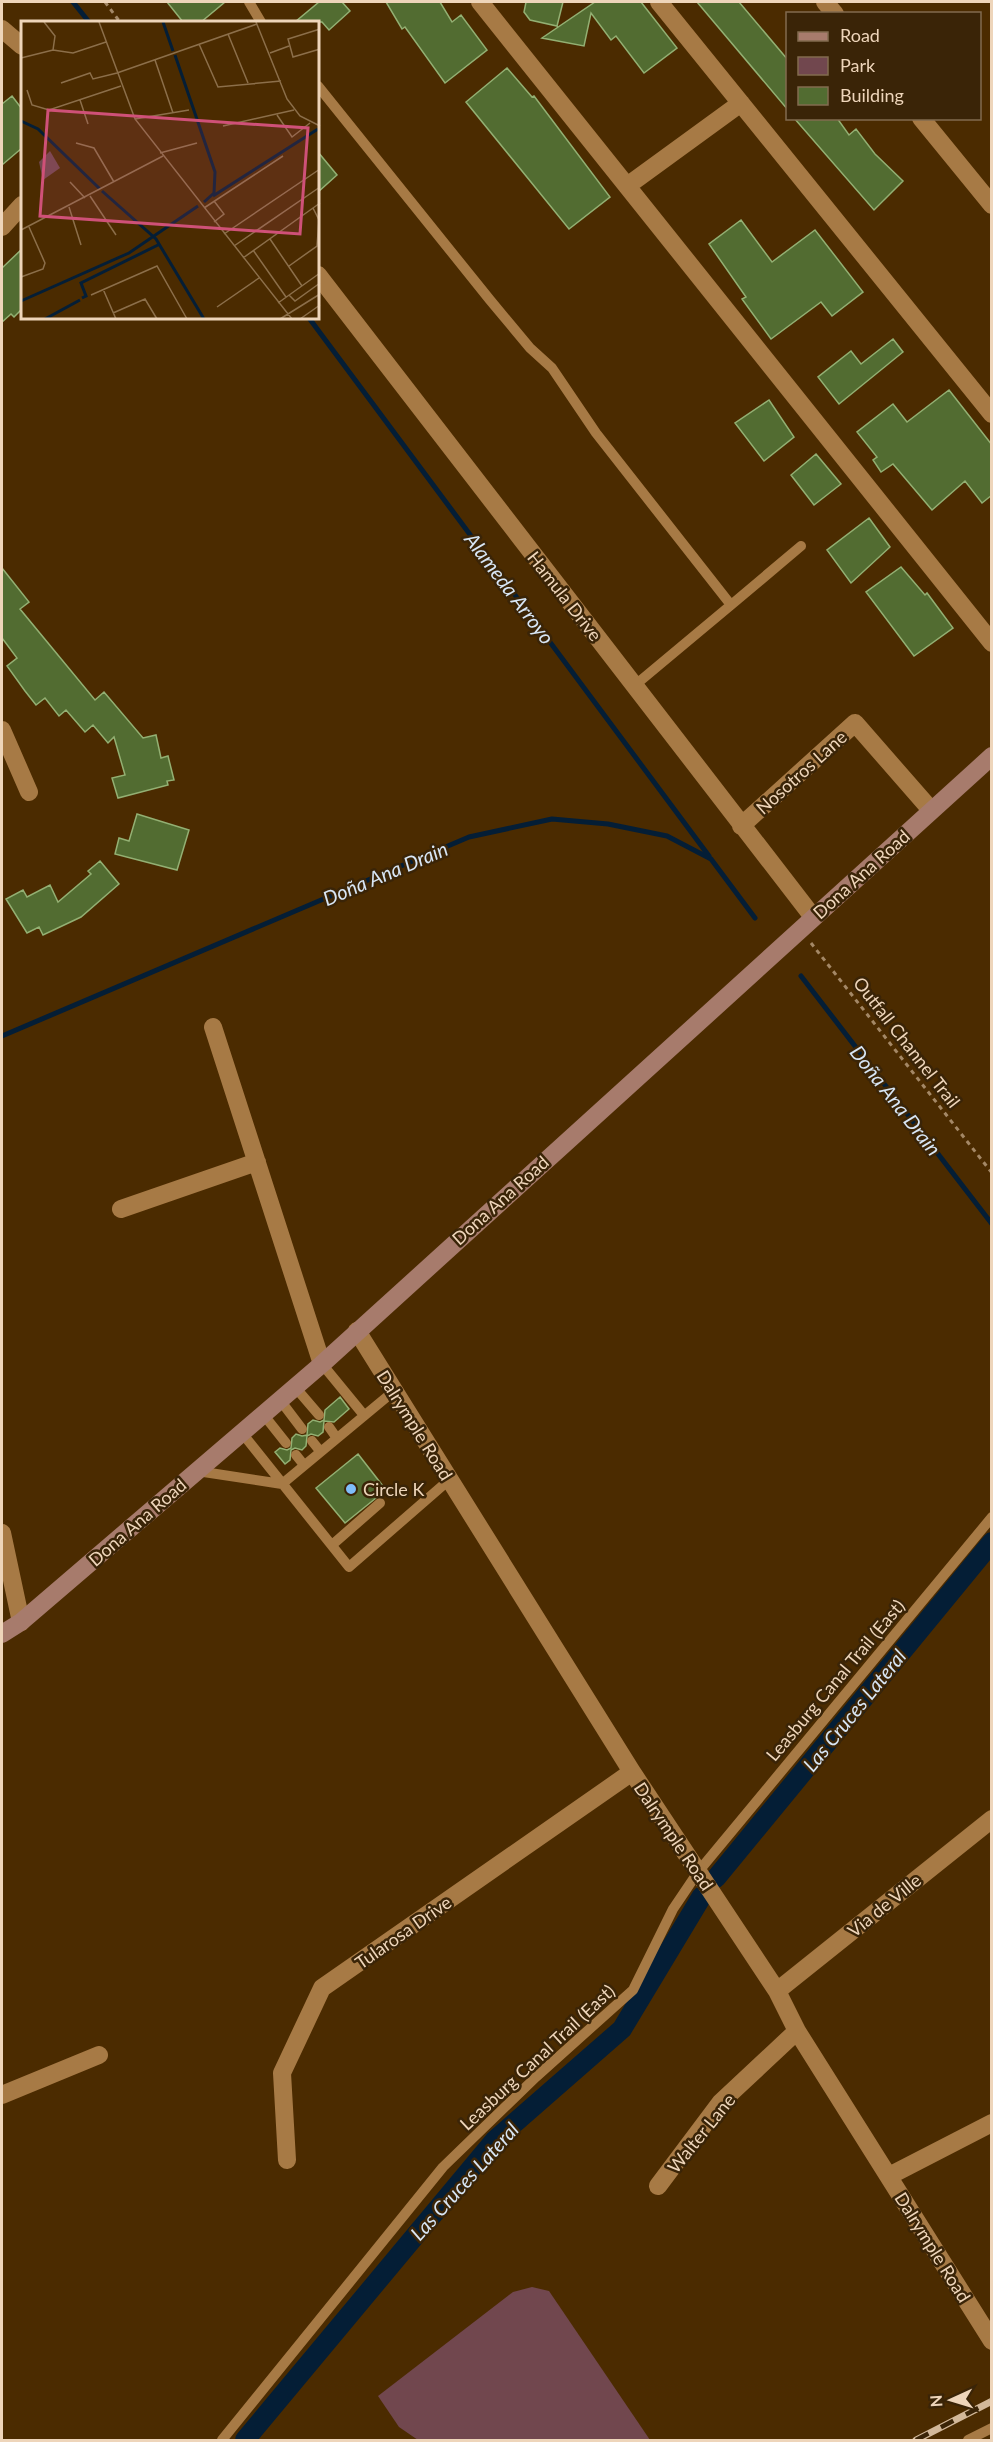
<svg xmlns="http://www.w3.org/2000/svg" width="993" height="2442" viewBox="0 0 993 2442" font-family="Lato,sans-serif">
<rect width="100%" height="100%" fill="#4b2b00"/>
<!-- green -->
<path fill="#71474e" d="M 532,2287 L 549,2291 L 650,2440 L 418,2440 L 399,2427 L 378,2396 L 513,2292 Z"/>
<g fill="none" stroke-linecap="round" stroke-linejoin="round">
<!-- stream -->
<path stroke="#041e36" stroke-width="5" d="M 73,2 L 89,22
M 309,318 L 709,856
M 801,976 L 992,1224
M 2,1036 L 469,837 L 552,819 L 608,824 L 667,836 L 711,859 L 755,918"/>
<!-- canal -->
<path stroke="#041e36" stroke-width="20" d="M 716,1878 L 992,1542
M 245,2440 L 495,2140 L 622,2029 L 702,1896"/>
</g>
<!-- building -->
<path fill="#526c31" stroke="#93b073" stroke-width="1.5" d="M 167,2 L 225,2 L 201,22 L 183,22 Z
M 319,2 L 342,2 L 350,11 L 329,30 L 322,22 L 295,22 Z
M 386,2 L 440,2 L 452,22 L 461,15 L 487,50 L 445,83 L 405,27 L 402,29 Z
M 526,2 L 563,2 L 557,26 L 530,20 L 524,12 Z
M 595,2 L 641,2 L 677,48 L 644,73 L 616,36 L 611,40 L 591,13 L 584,46 L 542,38 Z
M 697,2 L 739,2 L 788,60 L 788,110 Z
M 507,68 L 532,97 L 534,96 L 610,197 L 569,229 L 466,102 Z
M 12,96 L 22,109 L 22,148 L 2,165 L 2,104 Z
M 794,118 L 837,118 L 849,135 L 856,129 L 875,154 L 903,181 L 874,210 Z
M 318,152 L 337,175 L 318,192 Z
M 741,220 L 772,262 L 815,230 L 863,292 L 832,316 L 821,302 L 771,339 L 742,299 L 746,297 L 709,244 Z
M 22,249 L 22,309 L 14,317 L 11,314 L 2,322 L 2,268 Z
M 893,339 L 903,352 L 839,404 L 818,377 L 851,351 L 861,364 Z
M 949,390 L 992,445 L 992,495 L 982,503 L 965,481 L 932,510 L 893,464 L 881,472 L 873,460 L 877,457 L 857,432 L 893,404 L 907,422 Z
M 769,400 L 794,437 L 764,461 L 735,423 Z
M 816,454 L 841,484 L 814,505 L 791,475 Z
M 869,518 L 890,547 L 851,583 L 827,550 Z
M 901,567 L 925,595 L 927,593 L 953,628 L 914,656 L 866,592 Z
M 2,568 L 29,602 L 20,609 L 95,700 L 104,692 L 143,738 L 156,735 L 161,758 L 168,756 L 174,780 L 167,781 L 168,785 L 118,798 L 112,778 L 125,775 L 114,737 L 108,743 L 93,725 L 85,732 L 66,710 L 59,716 L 45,698 L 36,705 L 25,691 L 7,666 L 17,658 L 2,638 Z
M 137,814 L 189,830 L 177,870 L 115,854 L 119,838 L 129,841 Z
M 100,861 L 119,884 L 81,917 L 43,935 L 39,927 L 27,933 L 6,899 L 23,890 L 27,897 L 50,885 L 58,902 L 91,874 L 88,871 Z
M 340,1397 L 349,1409 L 334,1422 L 324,1421 L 323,1432 L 318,1436 L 311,1434 L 307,1436 L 306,1446 L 302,1450 L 295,1448 L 291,1450 L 290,1460 L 285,1464 L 275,1452 L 280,1448 L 287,1450 L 291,1448 L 292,1438 L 296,1434 L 302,1436 L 307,1435 L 308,1424 L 313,1420 L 320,1422 L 324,1420 L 325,1410 Z
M 358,1454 L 386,1490 L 345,1523 L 316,1488 Z"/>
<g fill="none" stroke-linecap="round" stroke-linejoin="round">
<!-- path -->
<path stroke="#a48866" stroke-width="3" stroke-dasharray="4.5 4.5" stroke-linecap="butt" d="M 105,2 L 120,22
M 811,943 L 992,1173"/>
<!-- lane -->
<path stroke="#a77a45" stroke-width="10" d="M 249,2 L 261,22
M 318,86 L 490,300 L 530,348 L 552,368 L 596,433 L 731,605 L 634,686
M 731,605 L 801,546
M 322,1364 L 363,1414
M 295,1387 L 319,1415
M 280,1400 L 302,1429
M 263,1414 L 286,1443
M 329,1427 L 336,1437
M 242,1433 L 349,1567 L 449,1480
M 312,1441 L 320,1451
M 296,1455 L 304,1465
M 197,1471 L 282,1484 L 394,1391
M 332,1545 L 380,1503
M 222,2440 L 443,2167 L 536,2077 L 633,1990 L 673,1909 L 698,1872 L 992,1517
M 968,2440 L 992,2428"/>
<!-- street -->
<path stroke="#a77a45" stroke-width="18" d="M 480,2 L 992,643
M 659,2 L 992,414
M 825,2 L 835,14
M 2,29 L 22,46
M 921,118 L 992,205
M 627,186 L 741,103
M 2,227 L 22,205
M 318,275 L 813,917
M 2,730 L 29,792
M 741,826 L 855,723 L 931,810
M 213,1027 L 322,1364
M 121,1209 L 257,1162
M 357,1331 L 632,1772 L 777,1991 L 797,2031 L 992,2341
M 2,1533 L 21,1622
M 777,1991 L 992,1819
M 2,2095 L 99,2055
M 287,2160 L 282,2073 L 322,1988 L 632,1772
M 889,2176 L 992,2123
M 658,2186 L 721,2102 L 797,2031"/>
<!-- secondary -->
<path stroke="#a77b6c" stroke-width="18" d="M 2,1634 L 21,1622 L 322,1364 L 992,756"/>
<defs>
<path id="rail" d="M 916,2440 L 992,2401"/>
</defs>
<!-- rail casing -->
<use href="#rail" stroke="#d2b89a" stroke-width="7"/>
<!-- rail -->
<use href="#rail" stroke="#3a2407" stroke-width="4.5" stroke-dasharray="14" stroke-linecap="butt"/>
</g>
<!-- markers -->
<circle fill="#7fbdfa" stroke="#3a2407" stroke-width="2" cx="351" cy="1489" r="6"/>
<g text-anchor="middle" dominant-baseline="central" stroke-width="5" stroke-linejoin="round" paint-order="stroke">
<!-- street labels -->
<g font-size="18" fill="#eed5ba" stroke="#3a2407">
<text transform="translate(565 596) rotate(52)">Hamula Drive</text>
<text transform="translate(801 772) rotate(-42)">Nosotros Lane</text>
<text transform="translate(861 874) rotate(-42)">Dona Ana Road</text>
<text transform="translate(907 1042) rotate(52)">Outfall Channel Trail</text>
<text transform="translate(500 1200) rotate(-42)">Dona Ana Road</text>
<text transform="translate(415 1425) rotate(58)">Dalrymple Road</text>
<text transform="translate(137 1522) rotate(-41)">Dona Ana Road</text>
<text transform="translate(835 1680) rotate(-50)">Leasburg Canal Trail (East)</text>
<text transform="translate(674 1836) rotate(56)">Dalrymple Road</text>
<text transform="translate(884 1905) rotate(-39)">Via de Ville</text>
<text transform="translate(403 1932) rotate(-35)">Tularosa Drive</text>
<text transform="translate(537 2057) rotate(-43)">Leasburg Canal Trail (East)</text>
<text transform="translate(701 2133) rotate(-51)">Walter Lane</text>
<text transform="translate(933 2247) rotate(58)">Dalrymple Road</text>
</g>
<!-- poi labels -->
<g font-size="18" fill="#eed5ba" stroke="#3a2407" text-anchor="start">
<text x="363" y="1489">Circle K</text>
</g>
<!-- water labels -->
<g font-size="20" font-style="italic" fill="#d8e6f5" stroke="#3a2407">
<text transform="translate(510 588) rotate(53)">Alameda Arroyo</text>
<text transform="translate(385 873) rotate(-23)">Doña Ana Drain</text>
<text transform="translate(896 1100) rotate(52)">Doña Ana Drain</text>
<text transform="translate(854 1710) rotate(-51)">Las Cruces Lateral</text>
<text transform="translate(464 2181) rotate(-48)">Las Cruces Lateral</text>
</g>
</g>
<!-- overview -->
<g transform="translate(21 21)">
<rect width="298" height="298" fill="#4b2b00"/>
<path d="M 29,130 L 39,147 L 22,159 L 18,141 Z" fill="#71474e"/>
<path fill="none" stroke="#041e36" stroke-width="3" d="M 142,1 L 152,30M 154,34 L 194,151 L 193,172 L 183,181M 0,100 L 17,108 L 79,168M 81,170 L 135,218 L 183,298M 192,175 L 297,108M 61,277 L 65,275 L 60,262 L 139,223M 0,280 L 108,232 L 177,185M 24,298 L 59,279"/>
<path fill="none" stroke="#8c6f4a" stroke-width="1.5" d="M 23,1 L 34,15 L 32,29M 78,1 L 114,98 L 271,298M 235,1 L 266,78 L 279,95 L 299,105M 299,8 L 267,18 L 272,36 L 299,28M 207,13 L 227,62M 178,23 L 197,66 L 260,60M 249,32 L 268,25M 0,37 L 32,29 L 52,32 L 85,21M 134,39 L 152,92M 40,62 L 69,52 L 72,58 L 96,52 L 236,3M 6,69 L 11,84 L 28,89 L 100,65M 59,79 L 67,103M 256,94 L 271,116 L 289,102M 114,98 L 168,89M 202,105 L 273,89M 55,122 L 73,127 L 93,161M 139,132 L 176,122M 49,161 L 64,177M 69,175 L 95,214M 193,180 L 203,193 L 193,201M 48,186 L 60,224M 183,187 L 262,135M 0,209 L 142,135M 203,213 L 299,148M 249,218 L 281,265M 213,225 L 299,166M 232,229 L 265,276M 222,237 L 299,182M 268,245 L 296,225 L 298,199 L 292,187M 0,256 L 22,248 L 24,242 L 8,206M 82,268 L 95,298M 70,274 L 136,245 L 166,298M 268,274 L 274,280 L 299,262M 257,282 L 299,252M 196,286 L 238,257M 92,292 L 124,278 L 136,298M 259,298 L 299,273M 279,298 L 299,284"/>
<path fill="#cf5178" fill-opacity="0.15" stroke="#cf5178" stroke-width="3" d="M 27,89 L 287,107 L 279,213 L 19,195 Z"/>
<rect width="298" height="298" fill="none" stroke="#eed5ba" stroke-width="3"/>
</g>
<!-- border -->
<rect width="993" height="2442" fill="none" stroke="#eed5ba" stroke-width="6"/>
<!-- legend -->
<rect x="786" y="12" width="195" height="108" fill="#3a2407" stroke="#826b4f" stroke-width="1.5"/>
<rect x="798" y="32" width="30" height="9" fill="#a77b6c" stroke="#826b4f" stroke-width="1.5"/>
<text x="840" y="42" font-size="18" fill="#eed5ba">Road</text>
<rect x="798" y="57" width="30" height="18" fill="#71474e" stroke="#826b4f" stroke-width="1.5"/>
<text x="840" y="72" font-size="18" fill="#eed5ba">Park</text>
<rect x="798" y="87" width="30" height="18" fill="#526c31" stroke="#826b4f" stroke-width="1.5"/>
<text x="840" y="102" font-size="18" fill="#eed5ba">Building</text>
<!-- north arrow -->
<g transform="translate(951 2400) rotate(266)" stroke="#3a2407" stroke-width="4.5" paint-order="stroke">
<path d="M0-4.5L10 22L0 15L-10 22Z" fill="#eed5ba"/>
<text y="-9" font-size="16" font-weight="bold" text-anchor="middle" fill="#eed5ba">N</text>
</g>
</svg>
